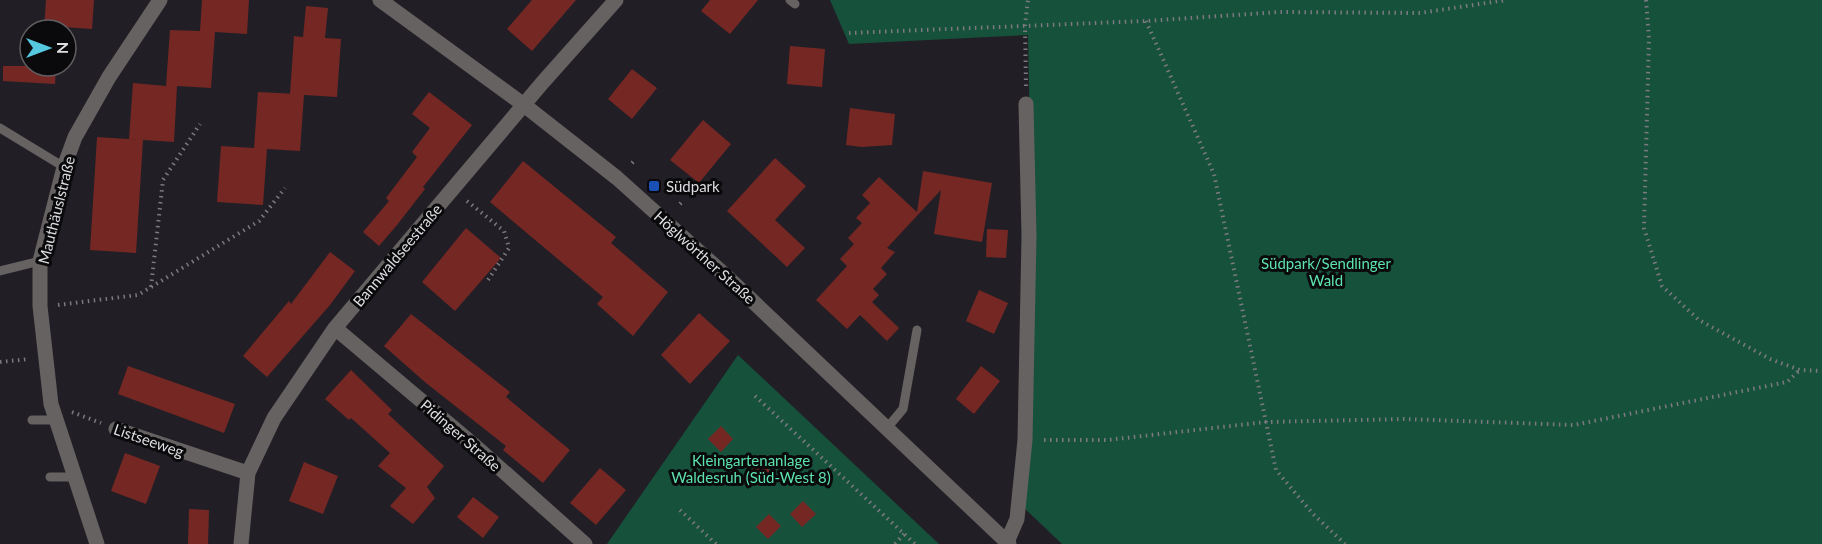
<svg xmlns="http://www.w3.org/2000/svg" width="1822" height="544" viewBox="0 0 1822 544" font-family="Lato,sans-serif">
<rect width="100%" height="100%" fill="#211f25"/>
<!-- green -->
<path fill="#16513b" d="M 830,0 L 1822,0 L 1822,544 L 1062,544 L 1021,505 L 1032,236 L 1028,35 L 849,44 Z
M 738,355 L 939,544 L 607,544 Z"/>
<!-- building -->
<path fill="#752724" d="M 46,0 L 94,0 L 92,29 L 63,27 L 63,30 L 44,30 Z
M 202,0 L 249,0 L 247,34 L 215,32 L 211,88 L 177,86 L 174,142 L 129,139 L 133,83 L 166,86 L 170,30 L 200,31 Z
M 532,0 L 576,0 L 532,51 L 507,29 Z
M 710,0 L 758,0 L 730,34 L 701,11 Z
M 306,6 L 328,8 L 325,38 L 341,39 L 337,97 L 304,95 L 300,151 L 267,149 L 263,205 L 217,202 L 221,146 L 254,148 L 258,92 L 297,94 L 290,94 L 294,36 L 303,37 Z
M 790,46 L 825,49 L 822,87 L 787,84 Z
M 3,66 L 56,66 L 55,84 L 3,81 Z
M 632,69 L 657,88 L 632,119 L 608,99 Z
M 429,92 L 472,125 L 423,187 L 425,189 L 397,225 L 379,246 L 363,232 L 389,201 L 386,198 L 417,157 L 412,152 L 430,128 L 412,114 Z
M 850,108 L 895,114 L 892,145 L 862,147 L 846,145 Z
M 703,120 L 731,144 L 699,183 L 670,160 Z
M 97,137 L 143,140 L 136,253 L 90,250 Z
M 775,158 L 806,186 L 775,220 L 805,248 L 787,267 L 727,211 Z
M 523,161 L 616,237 L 611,243 L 668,292 L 633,336 L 597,304 L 603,297 L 490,202 Z
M 923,171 L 992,183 L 982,242 L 934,234 L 941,190 L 887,248 L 895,252 L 881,268 L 887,274 L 873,289 L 879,295 L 872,302 L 899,328 L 887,341 L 860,315 L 847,329 L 816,300 L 847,266 L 840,259 L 854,244 L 848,238 L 862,223 L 856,218 L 870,203 L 862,195 L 879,177 L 917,212 Z
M 466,228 L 501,258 L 455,311 L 422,282 Z
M 987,229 L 1008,230 L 1006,258 L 986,257 Z
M 330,252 L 355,271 L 330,305 L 267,377 L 243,356 L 289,301 L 291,304 Z
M 979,290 L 1008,303 L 994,334 L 966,321 Z
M 699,313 L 730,341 L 690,384 L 661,355 Z
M 411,314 L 510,392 L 506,397 L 570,450 L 543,483 L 503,450 L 506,446 L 426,383 L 384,346 Z
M 128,366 L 235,404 L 224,433 L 118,394 Z
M 981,366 L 1000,381 L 974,414 L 956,399 Z
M 351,370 L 392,410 L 388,414 L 444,466 L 427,487 L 435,498 L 413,524 L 390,506 L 406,488 L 378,466 L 390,453 L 351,418 L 349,420 L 325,399 Z
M 721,426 L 733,439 L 721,452 L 708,439 Z
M 125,453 L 160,466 L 146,504 L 111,491 Z
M 760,461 L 772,473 L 759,486 L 747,474 Z
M 304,462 L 338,476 L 323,514 L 289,501 Z
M 600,468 L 626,490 L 596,525 L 570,503 Z
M 473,497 L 499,517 L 483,538 L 457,517 Z
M 803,501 L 816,514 L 802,527 L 790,514 Z
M 189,509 L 209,510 L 208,544 L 188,544 Z
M 769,514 L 781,526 L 768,539 L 756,527 Z"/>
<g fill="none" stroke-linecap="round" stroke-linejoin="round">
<!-- path -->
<path stroke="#7c7a80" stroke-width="4" stroke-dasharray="1.5 4.5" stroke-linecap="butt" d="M 1646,0 L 1649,38 L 1644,228 L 1662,286 L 1699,320 L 1770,359 L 1800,370 L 1822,371
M 1146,21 L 1214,174 L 1276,470 L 1313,514 L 1345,544
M 849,33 L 1146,21 L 1280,12 L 1420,13 L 1506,0
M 1026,86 L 1025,25 L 1028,0
M 632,163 L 634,161
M 467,201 L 504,231 L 509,248 L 488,280
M 680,204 L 682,202
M 151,287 L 163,180 L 200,124
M 58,305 L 138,295 L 259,221 L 285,188
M 0,362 L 29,359
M 755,396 L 915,544
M 72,412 L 101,423
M 1044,440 L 1107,440 L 1266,422 L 1404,419 L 1574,425 L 1787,382 L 1800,370
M 680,510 L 716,544
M 895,544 L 904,534"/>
<!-- service -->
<path stroke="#666262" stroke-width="9" d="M 790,0 L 795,4
M 0,128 L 64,167
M 0,271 L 40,261
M 32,420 L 57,420
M 887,428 L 903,409 L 917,330
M 50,477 L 74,477"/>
<!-- minor -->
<path stroke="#666262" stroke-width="15" d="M 335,328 L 475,446 L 585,544
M 116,429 L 248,473
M 1007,542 L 1017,519 L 1025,440 L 1029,236 L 1026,104
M 97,544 L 51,404 L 40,306 L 40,261 L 64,167 L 75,137 L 109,77 L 160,0
M 241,544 L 248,473 L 274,418 L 335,328 L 543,82 L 616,0"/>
<!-- tertiary -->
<path stroke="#666262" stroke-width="15" d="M 380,0 L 524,105 L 617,178 L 725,275 L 1009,544"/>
</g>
<!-- markers -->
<rect fill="#1a4fb4" stroke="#0a0a0c" stroke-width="2" x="648" y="180" width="12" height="12" rx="3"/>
<g text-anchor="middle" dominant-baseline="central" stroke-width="6" stroke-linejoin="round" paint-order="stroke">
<!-- poi labels -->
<g font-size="15" fill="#dedde1" stroke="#0a0a0c" text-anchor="start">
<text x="666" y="186">Südpark</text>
</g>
<!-- street labels -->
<g font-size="15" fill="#dedde1" stroke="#0a0a0c">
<text transform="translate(56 210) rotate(-76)">Mauthäuslstraße</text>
<text transform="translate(397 255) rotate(-50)">Bannwaldseestraße</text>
<text transform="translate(705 257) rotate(42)">Höglwörther Straße</text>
<text transform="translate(461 435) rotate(41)">Pidinger Straße</text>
<text transform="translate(149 440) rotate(19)">Listseeweg</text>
</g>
<!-- park labels -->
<g font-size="15" fill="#5ce3ae" stroke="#0a0a0c">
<text x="1326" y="263">Südpark/Sendlinger<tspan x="1326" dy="17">Wald</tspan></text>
<text x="751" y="460">Kleingartenanlage<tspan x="751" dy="17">Waldesruh (Süd-West 8)</tspan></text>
</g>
</g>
<!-- north arrow -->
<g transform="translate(48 48) rotate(90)"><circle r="28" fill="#0a0a0c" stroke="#5f5e61" stroke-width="1.5"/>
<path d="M0-4.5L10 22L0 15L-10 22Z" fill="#56c9e1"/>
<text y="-9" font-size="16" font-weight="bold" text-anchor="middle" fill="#dedde1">N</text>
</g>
</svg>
